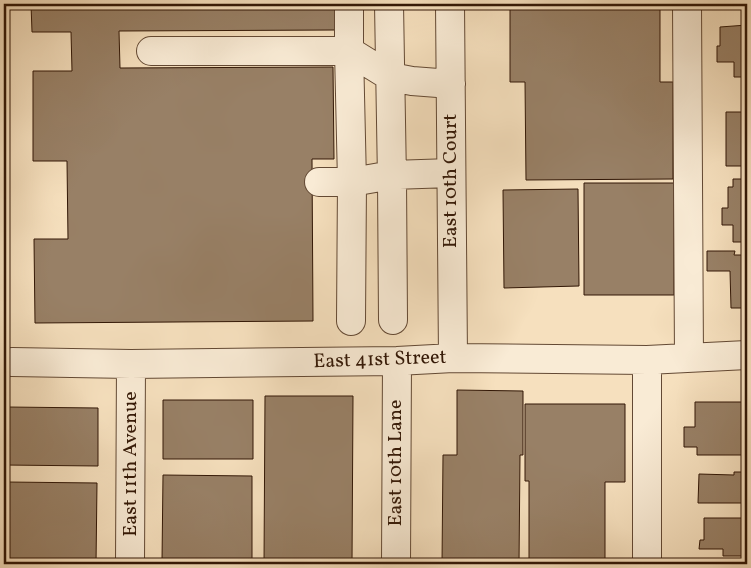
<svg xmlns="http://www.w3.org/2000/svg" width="751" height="568" viewBox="0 0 751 568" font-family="Vollkorn,serif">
<rect width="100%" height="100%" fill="#f6e0be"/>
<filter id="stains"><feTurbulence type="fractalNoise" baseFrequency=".004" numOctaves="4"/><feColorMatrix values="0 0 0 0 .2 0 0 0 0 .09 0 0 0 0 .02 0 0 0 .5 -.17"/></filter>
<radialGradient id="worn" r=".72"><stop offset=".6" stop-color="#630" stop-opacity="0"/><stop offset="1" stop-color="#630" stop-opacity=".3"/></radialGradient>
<!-- building -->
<path fill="#988066" stroke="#321706" d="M 31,4 L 335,4 L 335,30 L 119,31 L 120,68 L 333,67 L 334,159 L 312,159 L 313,321 L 35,323 L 34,239 L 68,239 L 67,161 L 33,161 L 33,71 L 72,71 L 71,32 L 32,32 Z
M 510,4 L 660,4 L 660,82 L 673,82 L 673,179 L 526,180 L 525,82 L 510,82 Z
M 747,25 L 747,89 L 747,77 L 734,77 L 734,62 L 717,62 L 717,46 L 720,46 L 720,27 Z
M 726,112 L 747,112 L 747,166 L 726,166 Z
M 733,179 L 747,179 L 747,242 L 733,242 L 733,225 L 722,225 L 722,208 L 728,208 L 728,187 L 733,187 Z
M 584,183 L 674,183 L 674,295 L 584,295 Z
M 578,189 L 579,286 L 504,288 L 503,190 Z
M 707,251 L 735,251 L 734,255 L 747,255 L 747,308 L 731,308 L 730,271 L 707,271 Z
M 457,390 L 523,391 L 523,455 L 520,455 L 519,564 L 442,564 L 443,455 L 457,455 Z
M 265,396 L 353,396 L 352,564 L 264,564 Z
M 163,400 L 253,400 L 253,459 L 163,459 Z
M 695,402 L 747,402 L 747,455 L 697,455 L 697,447 L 684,447 L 684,427 L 695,427 Z
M 525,404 L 625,404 L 625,482 L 605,482 L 605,564 L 529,564 L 529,481 L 525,481 Z
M 7,407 L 98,408 L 98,466 L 4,465 L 4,420 L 7,420 Z
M 734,472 L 747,472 L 747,503 L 698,503 L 699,474 L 734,475 Z
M 163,475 L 252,476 L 252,563 L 172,564 L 172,561 L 162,561 Z
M 7,482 L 97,483 L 96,564 L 4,564 L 4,558 L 6,558 Z
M 704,518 L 747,518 L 747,556 L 723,556 L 723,549 L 699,549 L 700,540 L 704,540 Z
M 700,562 L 747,563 L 747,564 L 700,564 Z"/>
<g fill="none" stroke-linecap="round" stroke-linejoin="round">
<defs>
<path id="minor" d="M 349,4 L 349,51 L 352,182 L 351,321
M 389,4 L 392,180 L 393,320
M 450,4 L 453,358
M 687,4 L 689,358
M 151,51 L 349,51 L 391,77 L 412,81 L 451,84
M 319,182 L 352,182 L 392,175 L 451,173
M 647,360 L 647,564
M 12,362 L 131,364 L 397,361 L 453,358 L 647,360 L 747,355
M 130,564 L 131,364
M 396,564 L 397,361"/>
</defs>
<!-- minor casing -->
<use href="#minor" stroke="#634934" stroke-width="30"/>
<!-- minor -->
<use href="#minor" stroke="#f9ebd5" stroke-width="28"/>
</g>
<g text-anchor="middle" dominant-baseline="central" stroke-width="4" stroke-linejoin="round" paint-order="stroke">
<!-- street labels -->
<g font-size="20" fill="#321706" stroke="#f9ebd5">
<text transform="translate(451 181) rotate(-90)">East 10th Court</text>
<text transform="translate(380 360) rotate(-2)">East 41st Street</text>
<text transform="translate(396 463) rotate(-90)">East 10th Lane</text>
<text transform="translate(131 464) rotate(-90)">East 11th Avenue</text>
</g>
</g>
<!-- margin -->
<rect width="751" height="568" fill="none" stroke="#f6e0be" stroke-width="20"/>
<rect x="5" y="5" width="741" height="558" fill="none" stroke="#321706" stroke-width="2.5"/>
<rect x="10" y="10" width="731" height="548" fill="none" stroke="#321706"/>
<rect width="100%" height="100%" filter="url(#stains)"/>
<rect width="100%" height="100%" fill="url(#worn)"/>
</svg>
